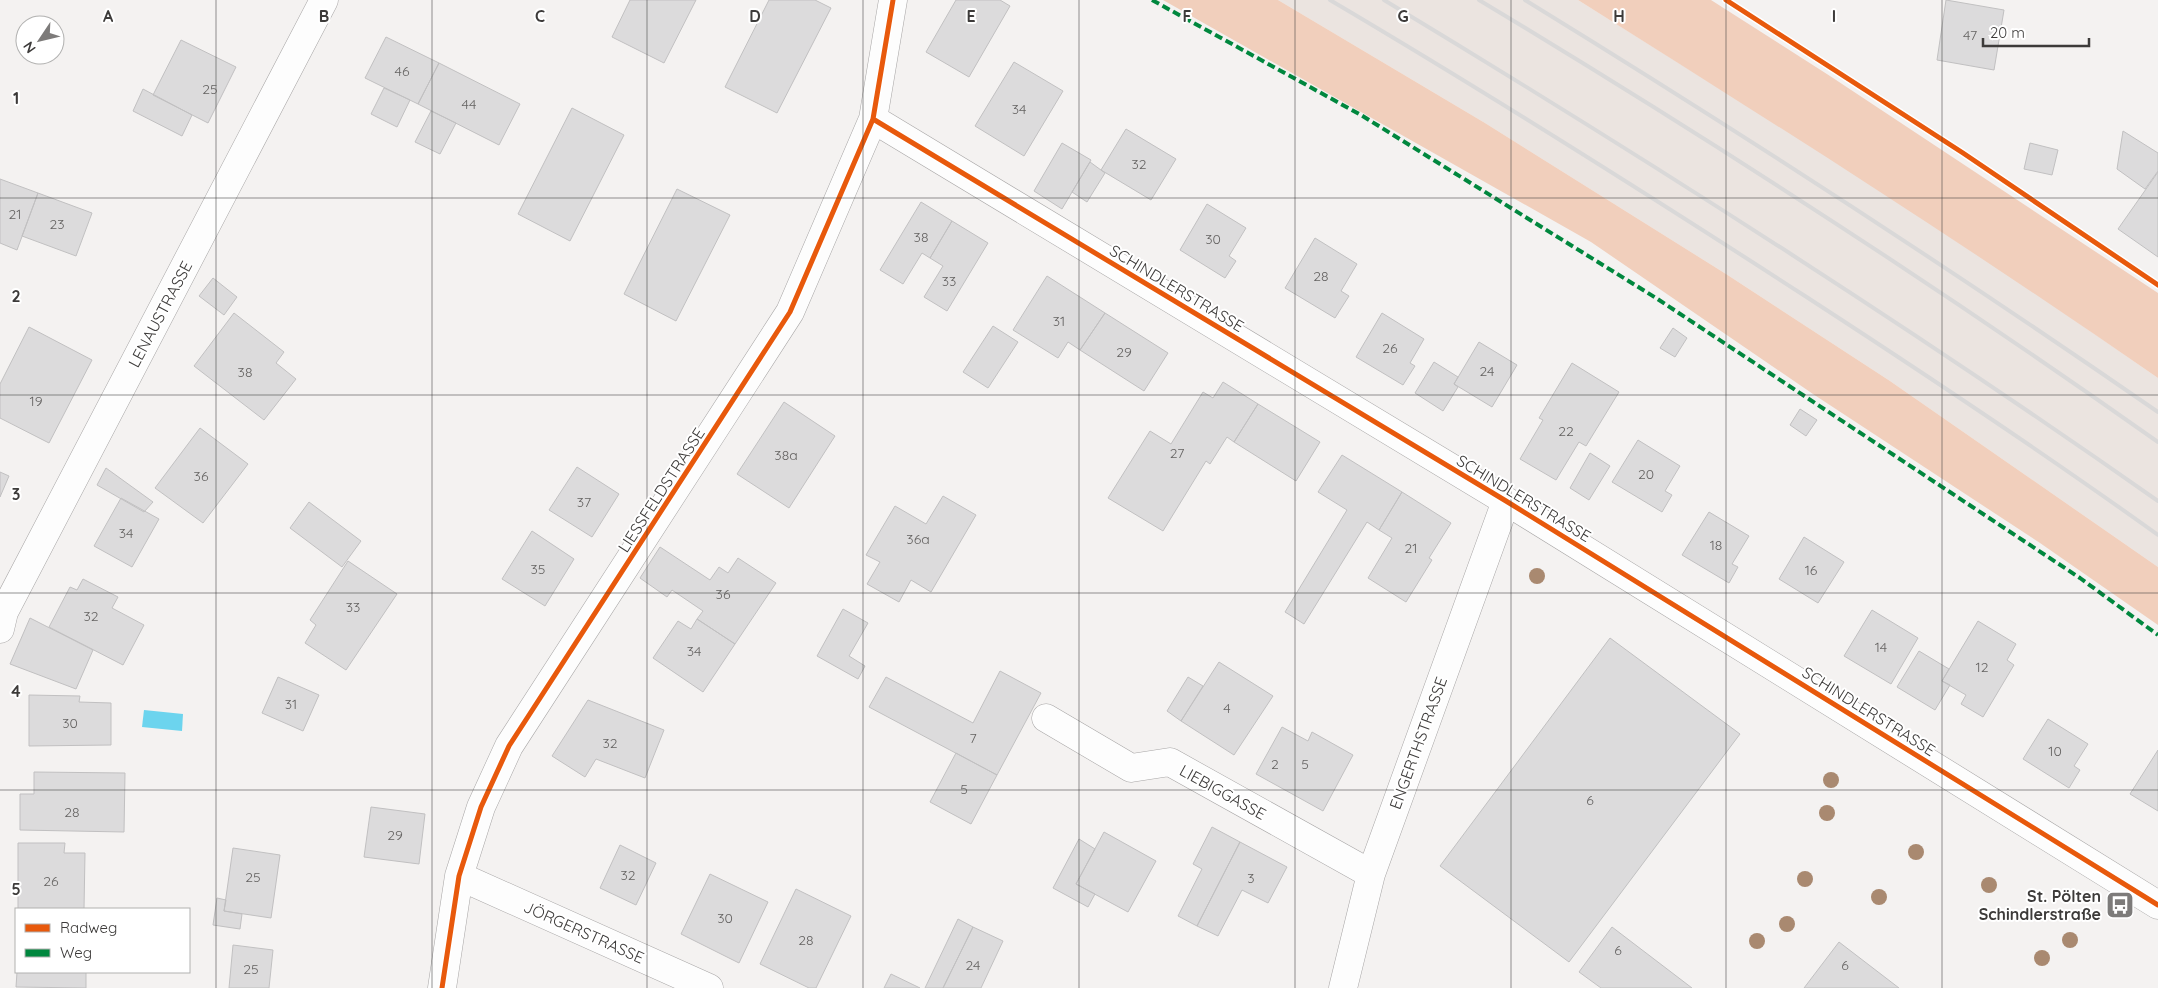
<svg xmlns="http://www.w3.org/2000/svg" width="2158" height="988" viewBox="0 0 2158 988" font-family="Quicksand,sans-serif">
<rect width="100%" height="100%" fill="#f4f2f1"/>
<!-- built -->
<path fill="#ebe4e0" d="M 1278,0 L 1578,0 L 1840,164 L 2038,295 L 2158,378 L 2158,567 L 1890,381 L 1726,274 L 1485,123 Z"/>
<!-- green -->
<path fill="#f1cfbc" d="M 1163,0 L 1278,0 L 1485,123 L 1726,274 L 1890,381 L 2158,567 L 2158,625 L 2040,543 L 1813,394 L 1591,242 Z
M 1578,0 L 1711,0 L 1830,76 L 2158,293 L 2158,378 C 1968,246 1774,123 1578,0 Z"/>
<!-- water -->
<path fill="#6cd4ee" d="M 144,710 L 183,714 L 182,731 L 142,727 Z"/>
<!-- building -->
<path fill="#dcdbdc" stroke="#c1c0c1" d="M 630,0 L 696,0 L 664,63 L 612,37 Z
M 769,0 L 815,0 L 831,8 L 777,113 L 725,87 Z
M 956,0 L 1000,0 L 1010,6 L 969,77 L 926,52 Z
M 1946,0 L 2004,10 L 1994,70 L 1937,60 Z
M 386,37 L 439,63 L 418,104 L 365,78 Z
M 181,40 L 236,67 L 208,123 L 153,95 Z
M 1014,62 L 1063,91 L 1024,156 L 975,126 Z
M 439,63 L 520,104 L 499,145 L 418,104 Z
M 384,88 L 410,100 L 397,127 L 371,114 Z
M 143,89 L 192,115 L 182,136 L 133,111 Z
M 572,108 L 624,135 L 570,241 L 518,214 Z
M 431,111 L 456,123 L 440,154 L 415,142 Z
M 1126,129 L 1176,159 L 1151,200 L 1101,170 Z
M 2123,131 L 2158,153 L 2158,171 L 2145,189 L 2117,169 Z
M 1062,143 L 1091,160 L 1062,209 L 1034,191 Z
M 2030,143 L 2058,150 L 2052,175 L 2024,169 Z
M 1090,162 L 1105,173 L 1087,202 L 1072,192 Z
M 2158,172 L 2158,257 L 2118,229 Z
M 0,179 L 38,193 L 17,250 L 0,243 Z
M 677,189 L 730,215 L 676,321 L 624,294 Z
M 38,193 L 92,213 L 76,256 L 22,236 Z
M 921,202 L 952,221 L 930,258 L 922,253 L 903,284 L 880,270 Z
M 1207,204 L 1246,228 L 1229,256 L 1236,261 L 1225,278 L 1180,250 Z
M 952,221 L 988,243 L 947,311 L 924,297 L 943,266 L 930,258 Z
M 1315,238 L 1357,264 L 1341,291 L 1349,296 L 1335,318 L 1285,288 Z
M 1047,276 L 1105,313 L 1080,350 L 1068,342 L 1058,358 L 1013,330 Z
M 213,278 L 237,297 L 224,315 L 199,296 Z
M 234,313 L 284,352 L 276,363 L 296,379 L 264,420 L 194,366 Z
M 1105,313 L 1168,353 L 1144,391 L 1080,350 Z
M 1382,313 L 1424,339 L 1410,363 L 1415,366 L 1403,385 L 1356,357 Z
M 993,326 L 1018,342 L 988,388 L 963,372 Z
M 29,327 L 92,360 L 49,443 L 0,418 L 0,384 Z
M 1673,328 L 1687,338 L 1675,357 L 1660,348 Z
M 1479,342 L 1517,365 L 1492,407 L 1454,384 Z
M 1434,362 L 1458,377 L 1454,384 L 1458,387 L 1443,411 L 1415,393 Z
M 1572,363 L 1619,392 L 1586,446 L 1579,442 L 1556,480 L 1520,459 L 1543,420 L 1539,418 Z
M 1223,382 L 1258,404 L 1234,442 L 1227,437 L 1210,464 L 1206,461 L 1163,531 L 1108,498 L 1150,431 L 1171,444 L 1203,392 L 1213,398 Z
M 784,402 L 835,436 L 789,508 L 737,474 Z
M 1258,404 L 1320,442 L 1296,481 L 1234,442 Z
M 1800,409 L 1817,420 L 1806,436 L 1790,425 Z
M 200,428 L 248,464 L 203,523 L 155,488 Z
M 1638,440 L 1680,466 L 1665,491 L 1672,495 L 1662,512 L 1612,482 Z
M 1590,453 L 1610,466 L 1589,500 L 1570,488 Z
M 1342,455 L 1402,492 L 1379,530 L 1367,522 L 1304,624 L 1285,612 L 1347,510 L 1318,492 Z
M 577,467 L 619,494 L 592,537 L 549,510 Z
M 106,468 L 153,502 L 144,512 L 97,485 Z
M 0,472 L 9,476 L 0,497 Z
M 1402,492 L 1451,523 L 1429,558 L 1432,560 L 1406,602 L 1368,578 L 1392,538 L 1379,530 Z
M 943,496 L 976,515 L 931,592 L 911,580 L 899,602 L 867,584 L 880,562 L 866,555 L 895,506 L 926,524 Z
M 121,498 L 159,519 L 132,567 L 94,546 Z
M 309,502 L 361,541 L 342,567 L 290,528 Z
M 1709,512 L 1749,536 L 1732,564 L 1738,567 L 1729,583 L 1682,555 Z
M 532,531 L 574,559 L 545,606 L 502,579 Z
M 1804,537 L 1844,562 L 1818,603 L 1779,579 Z
M 660,547 L 710,580 L 719,567 L 728,573 L 738,558 L 776,583 L 735,644 L 697,619 L 703,611 L 672,590 L 667,597 L 640,578 Z
M 348,561 L 397,594 L 346,670 L 305,643 L 316,625 L 310,620 Z
M 83,579 L 118,597 L 112,608 L 144,625 L 123,665 L 49,627 L 70,587 L 77,590 Z
M 843,609 L 868,623 L 849,656 L 865,666 L 858,679 L 817,656 Z
M 1872,610 L 1918,638 L 1891,684 L 1844,656 Z
M 30,618 L 93,650 L 76,689 L 10,664 Z
M 697,619 L 735,644 L 703,692 L 653,658 L 678,621 L 691,629 Z
M 1978,621 L 2016,644 L 2007,660 L 2014,665 L 1983,717 L 1961,704 L 1966,695 L 1942,681 Z
M 1610,638 L 1740,734 L 1569,962 L 1440,866 Z
M 1919,651 L 1949,669 L 1942,681 L 1950,685 L 1935,710 L 1897,687 Z
M 1219,662 L 1273,696 L 1234,755 L 1181,721 Z
M 1000,671 L 1041,693 L 997,775 L 869,707 L 886,677 L 973,723 Z
M 278,677 L 319,695 L 303,731 L 262,713 Z
M 1188,677 L 1203,686 L 1181,721 L 1167,711 Z
M 29,695 L 80,696 L 79,702 L 111,703 L 111,745 L 29,746 Z
M 588,700 L 664,730 L 645,778 L 596,759 L 585,777 L 552,756 Z
M 2048,719 L 2088,744 L 2074,766 L 2080,770 L 2069,788 L 2023,759 Z
M 1282,727 L 1308,741 L 1312,732 L 1353,755 L 1323,811 L 1256,774 Z
M 2158,750 L 2158,811 L 2130,794 Z
M 956,753 L 997,775 L 971,824 L 930,802 Z
M 34,772 L 125,773 L 124,832 L 20,830 L 20,794 L 34,794 Z
M 371,807 L 425,814 L 419,864 L 364,857 Z
M 1212,827 L 1240,842 L 1197,926 L 1178,916 L 1202,869 L 1193,864 Z
M 1104,832 L 1156,861 L 1128,912 L 1076,884 Z
M 1079,839 L 1095,849 L 1076,884 L 1095,894 L 1088,907 L 1053,888 Z
M 1240,842 L 1287,867 L 1268,903 L 1242,890 L 1218,936 L 1197,926 Z
M 18,843 L 65,843 L 64,853 L 85,853 L 84,909 L 18,909 Z
M 620,845 L 656,863 L 636,905 L 600,888 Z
M 233,848 L 280,855 L 271,918 L 224,911 Z
M 710,874 L 768,902 L 739,963 L 681,934 Z
M 796,889 L 851,916 L 816,988 L 809,988 L 760,964 Z
M 217,898 L 226,900 L 224,911 L 242,914 L 240,929 L 213,925 Z
M 958,919 L 973,927 L 943,988 L 925,988 Z
M 973,927 L 1003,941 L 981,988 L 943,988 Z
M 1612,927 L 1692,988 L 1601,988 L 1579,972 Z
M 1839,942 L 1899,988 L 1804,988 Z
M 233,945 L 273,950 L 269,988 L 229,988 Z
M 17,972 L 86,972 L 86,988 L 16,987 Z
M 891,974 L 920,988 L 884,988 Z"/>
<g fill="none" stroke-linecap="round" stroke-linejoin="round">
<defs>
<path id="street" d="M 873,119 L 1506,501 L 2158,905
M 0,629 L 4,612 L 324,0
M 1046,718 L 1131,768 L 1170,762 L 1371,874
M 459,876 L 709,988
M 442,988 L 459,876 L 481,807 L 509,746 L 790,312 L 873,119 L 893,0
M 1343,988 L 1371,874 L 1506,501"/>
</defs>
<!-- street casing -->
<use href="#street" stroke="#a8a6a6" stroke-width="29"/>
<!-- street -->
<use href="#street" stroke="#fdfdfd" stroke-width="28"/>
<!-- rail -->
<path stroke="#d9d8d8" stroke-width="4" d="M 1330,0 C 1491,95 1649,195 1805,296 C 1925,374 2043,452 2158,535
M 1384,0 C 1647,159 1906,324 2158,501
M 1479,0 C 1710,139 1937,286 2158,442
M 1525,0 C 1740,132 1951,269 2158,412"/>
<!-- quiet -->
<path stroke="#00873e" stroke-width="4" stroke-dasharray="8 4" stroke-linecap="butt" d="M 1152,0 L 1361,115 L 1656,298 L 2080,578 L 2158,635"/>
<defs>
<path id="cycleway" d="M 1726,0 L 1963,153 L 2158,285
M 873,119 L 1506,501 L 2158,905
M 442,988 L 459,876 L 481,807 L 509,746 L 790,312 L 873,119 L 893,0"/>
</defs>
<!-- cycleway casing -->
<use href="#cycleway" stroke="#fff" stroke-width="8"/>
<!-- cycleway -->
<use href="#cycleway" stroke="#e8590c" stroke-width="5"/>
</g>
<!-- trees -->
<g fill="#a98970">
<circle cx="1537" cy="576" r="8"/>
<circle cx="1831" cy="780" r="8"/>
<circle cx="1827" cy="813" r="8"/>
<circle cx="1916" cy="852" r="8"/>
<circle cx="1805" cy="879" r="8"/>
<circle cx="1989" cy="885" r="8"/>
<circle cx="1879" cy="897" r="8"/>
<circle cx="1787" cy="924" r="8"/>
<circle cx="2070" cy="940" r="8"/>
<circle cx="1757" cy="941" r="8"/>
<circle cx="2042" cy="958" r="8"/>
</g>
<!-- grid -->
<path fill="none" stroke="#3d3b3a" stroke-width="1" stroke-opacity="0.55" d="M 216,0 L 216,988M 432,0 L 432,988M 647,0 L 647,988M 863,0 L 863,988M 1079,0 L 1079,988M 1295,0 L 1295,988M 1511,0 L 1511,988M 1726,0 L 1726,988M 1942,0 L 1942,988M 0,198 L 2158,198M 0,395 L 2158,395M 0,593 L 2158,593M 0,790 L 2158,790"/>
<!-- icons -->
<defs>
<symbol id="bus-square" viewBox="-11 -11 22 22"><rect x="-9" y="-9" width="18" height="18" rx="4" fill="#7d7b7a" stroke="#fff"/><path d="M-5-6H5V4H4V6H2V4H-2V6H-4V4H-5ZM-3.5-4V0h7V-4ZM-3.5 1.2v1.5H-2V1.2ZM2 1.2v1.5H3.5V1.2Z" fill="#fff"/></symbol>
</defs>
<g fill-rule="evenodd">
<use href="#bus-square" x="2104" y="889" width="32" height="32"/>
</g>
<g text-anchor="middle" dominant-baseline="central" stroke-width="4" stroke-linejoin="round" paint-order="stroke">
<!-- number labels -->
<g font-size="14" fill="#656362">
<text x="1970" y="35">47</text>
<text x="402" y="71">46</text>
<text x="210" y="89">25</text>
<text x="469" y="104">44</text>
<text x="1019" y="109">34</text>
<text x="1139" y="164">32</text>
<text x="15" y="214">21</text>
<text x="57" y="224">23</text>
<text x="921" y="237">38</text>
<text x="1213" y="239">30</text>
<text x="1321" y="276">28</text>
<text x="949" y="281">33</text>
<text x="1059" y="321">31</text>
<text x="1390" y="348">26</text>
<text x="1124" y="352">29</text>
<text x="1487" y="371">24</text>
<text x="245" y="372">38</text>
<text x="36" y="401">19</text>
<text x="1566" y="431">22</text>
<text x="1177" y="453">27</text>
<text x="786" y="455">38a</text>
<text x="1646" y="474">20</text>
<text x="201" y="476">36</text>
<text x="584" y="502">37</text>
<text x="126" y="533">34</text>
<text x="918" y="539">36a</text>
<text x="1716" y="545">18</text>
<text x="1411" y="548">21</text>
<text x="538" y="569">35</text>
<text x="1811" y="570">16</text>
<text x="723" y="594">36</text>
<text x="353" y="607">33</text>
<text x="91" y="616">32</text>
<text x="1881" y="647">14</text>
<text x="694" y="651">34</text>
<text x="1982" y="667">12</text>
<text x="291" y="704">31</text>
<text x="1227" y="708">4</text>
<text x="70" y="723">30</text>
<text x="973" y="738">7</text>
<text x="610" y="743">32</text>
<text x="2055" y="751">10</text>
<text x="1275" y="764">2</text>
<text x="1305" y="764">5</text>
<text x="964" y="789">5</text>
<text x="1590" y="800">6</text>
<text x="72" y="812">28</text>
<text x="395" y="835">29</text>
<text x="628" y="875">32</text>
<text x="253" y="877">25</text>
<text x="1251" y="878">3</text>
<text x="51" y="881">26</text>
<text x="725" y="918">30</text>
<text x="806" y="940">28</text>
<text x="1618" y="950">6</text>
<text x="973" y="965">24</text>
<text x="1845" y="965">6</text>
<text x="251" y="969">25</text>
</g>
<!-- street labels -->
<g font-size="16" fill="#3d3b3a" stroke="#fff">
<text transform="translate(1177 288) rotate(31)">SCHINDLERSTRASSE</text>
<text transform="translate(160 314) rotate(-62)">LENAUSTRASSE</text>
<text transform="translate(661 490) rotate(-57)">LIESSFELDSTRASSE</text>
<text transform="translate(1524 498) rotate(31)">SCHINDLERSTRASSE</text>
<text transform="translate(1869 711) rotate(32)">SCHINDLERSTRASSE</text>
<text transform="translate(1418 743) rotate(-70)">ENGERTHSTRASSE</text>
<text transform="translate(1223 792) rotate(29)">LIEBIGGASSE</text>
<text transform="translate(584 932) rotate(24)">JÖRGERSTRASSE</text>
</g>
<!-- poi labels -->
<g font-size="16" font-weight="bold" fill="#3d3b3a" stroke="#fff" text-anchor="end">
<text x="2101" y="896">St. Pölten<tspan x="2101" dy="18">Schindlerstraße</tspan></text>
</g>
</g>
<g font-size="16" text-anchor="middle" font-weight="bold" fill="#3d3b3a" stroke="#fff" stroke-width="4" stroke-linejoin="round" paint-order="stroke">
<text x="108" y="22">A</text>
<text x="324" y="22">B</text>
<text x="540" y="22">C</text>
<text x="755" y="22">D</text>
<text x="971" y="22">E</text>
<text x="1187" y="22">F</text>
<text x="1403" y="22">G</text>
<text x="1619" y="22">H</text>
<text x="1834" y="22">I</text>
<text x="16" y="104">1</text>
<text x="16" y="302">2</text>
<text x="16" y="500">3</text>
<text x="16" y="697">4</text>
<text x="16" y="895">5</text>
</g>
<!-- legend -->
<rect x="15" y="908" width="175" height="65" fill="#ffffff" stroke="#b1b1b0"/>
<rect x="25" y="924" width="25" height="8" fill="#e8590c" stroke="#b1b1b0"/>
<text x="60" y="933" font-size="15" fill="#3d3b3a">Radweg</text>
<rect x="25" y="949" width="25" height="8" fill="#00873e" stroke="#b1b1b0"/>
<text x="60" y="958" font-size="15" fill="#3d3b3a">Weg</text>
<!-- north arrow -->
<g transform="translate(40 40) rotate(235)"><circle r="24" fill="#ffffff" stroke="#b1b1b0"/>
<path d="M0-4L9 19L0 12L-9 19Z" fill="#7d7b7a"/>
<text y="-8" font-size="14" font-weight="bold" text-anchor="middle" fill="#3d3b3a">N</text>
</g>
<!-- scale -->
<path d="M1983 38v8h106v-8" fill="none" stroke="#3d3b3a" stroke-width="2.5"/>
<text x="1990" y="38" font-size="15" fill="#3d3b3a" stroke="#ffffff" stroke-width="4" paint-order="stroke">20 m</text>
</svg>
